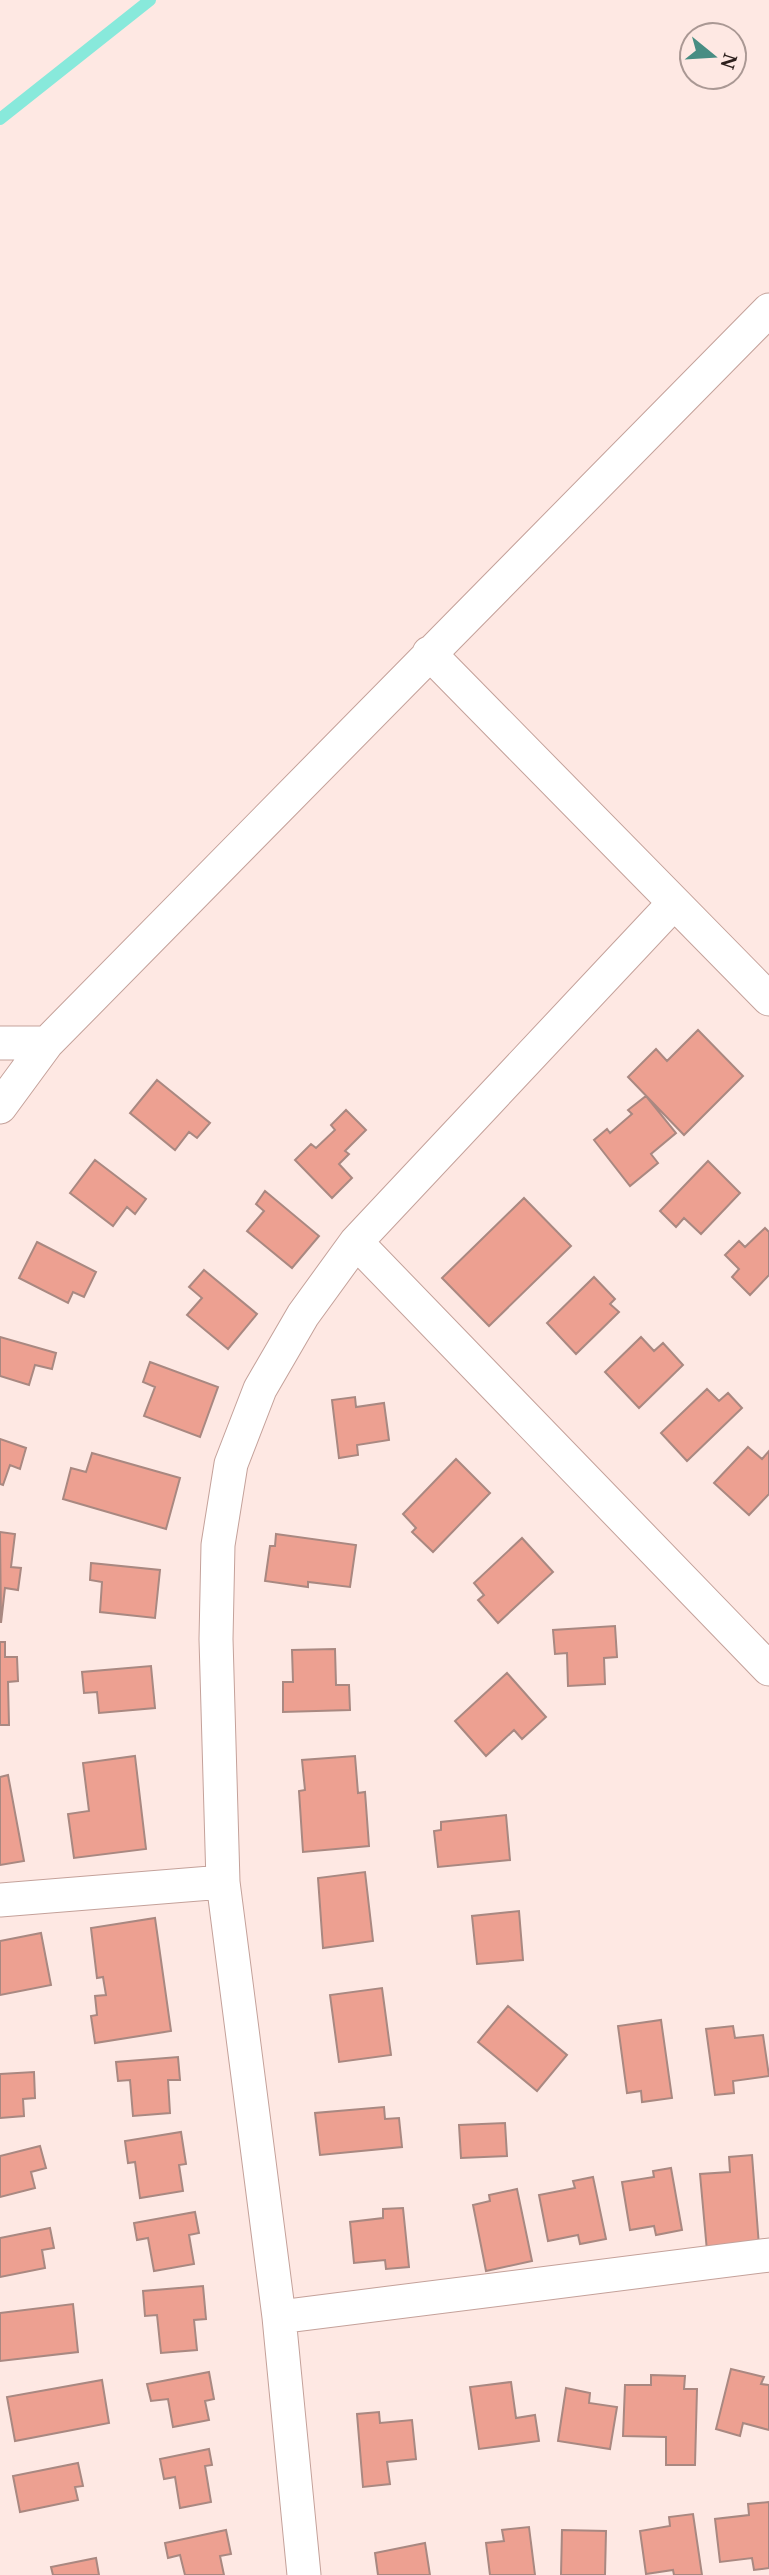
<svg xmlns="http://www.w3.org/2000/svg" width="769" height="2575" viewBox="0 0 769 2575" font-family="'Noto Serif',serif">
<rect width="100%" height="100%" fill="#fee8e3"/>
<g fill="none" stroke-linecap="round" stroke-linejoin="round">
<!-- stream -->
<path stroke="#88e9db" stroke-width="12" d="M 0,119 L 150,0"/>
</g>
<!-- building -->
<path fill="#eda091" stroke="#a98881" stroke-width="2" d="M 698,1030 L 743,1076 L 684,1135 L 628,1077 L 656,1049 L 667,1061 Z
M 157,1080 L 210,1123 L 197,1138 L 189,1132 L 175,1150 L 130,1113 Z
M 646,1096 L 676,1133 L 651,1154 L 658,1163 L 630,1186 L 594,1140 L 607,1129 L 610,1133 L 632,1114 L 628,1110 Z
M 346,1110 L 366,1130 L 345,1151 L 349,1154 L 339,1164 L 352,1178 L 332,1198 L 295,1160 L 311,1144 L 316,1148 L 335,1130 L 331,1125 Z
M 95,1160 L 146,1199 L 135,1214 L 127,1207 L 113,1226 L 70,1193 Z
M 708,1161 L 740,1193 L 701,1234 L 684,1218 L 676,1227 L 660,1211 Z
M 265,1191 L 319,1236 L 292,1268 L 247,1231 L 264,1211 L 256,1204 Z
M 524,1198 L 571,1246 L 489,1326 L 442,1278 Z
M 765,1228 L 769,1232 L 769,1275 L 750,1295 L 732,1277 L 739,1269 L 725,1255 L 739,1241 L 745,1247 Z
M 37,1242 L 96,1272 L 84,1297 L 73,1292 L 68,1303 L 19,1278 Z
M 204,1270 L 257,1314 L 228,1349 L 187,1315 L 202,1298 L 189,1287 Z
M 594,1277 L 615,1299 L 610,1304 L 619,1312 L 576,1354 L 547,1323 Z
M 0,1337 L 56,1353 L 52,1369 L 35,1365 L 29,1385 L 0,1376 Z
M 641,1337 L 654,1351 L 663,1343 L 683,1365 L 639,1408 L 605,1372 Z
M 150,1362 L 218,1387 L 200,1437 L 144,1416 L 155,1387 L 143,1382 Z
M 707,1389 L 719,1401 L 728,1393 L 742,1408 L 687,1461 L 661,1433 Z
M 355,1397 L 356,1407 L 384,1403 L 389,1440 L 357,1445 L 358,1455 L 339,1458 L 332,1400 Z
M 0,1439 L 26,1448 L 20,1469 L 10,1465 L 3,1485 L 0,1484 Z
M 748,1447 L 762,1459 L 769,1451 L 769,1494 L 749,1515 L 714,1483 Z
M 92,1453 L 180,1478 L 166,1529 L 63,1499 L 71,1468 L 86,1472 Z
M 456,1459 L 490,1493 L 433,1552 L 412,1532 L 416,1528 L 403,1514 Z
M 0,1532 L 15,1534 L 11,1567 L 21,1568 L 18,1590 L 5,1588 L 1,1623 Z
M 276,1534 L 356,1545 L 350,1587 L 308,1582 L 308,1587 L 265,1581 L 270,1546 L 275,1546 Z
M 522,1538 L 553,1572 L 498,1623 L 478,1600 L 484,1595 L 474,1583 Z
M 91,1563 L 160,1570 L 155,1618 L 100,1612 L 102,1582 L 90,1580 Z
M 615,1626 L 617,1657 L 604,1658 L 605,1684 L 568,1686 L 567,1653 L 555,1654 L 553,1630 Z
M 0,1642 L 5,1642 L 5,1657 L 17,1657 L 18,1681 L 8,1682 L 9,1725 L 0,1725 Z
M 335,1649 L 336,1685 L 349,1685 L 350,1710 L 283,1712 L 283,1682 L 293,1682 L 292,1650 Z
M 151,1666 L 155,1708 L 99,1713 L 97,1692 L 84,1693 L 82,1672 Z
M 507,1673 L 546,1717 L 522,1739 L 514,1730 L 486,1756 L 455,1721 Z
M 135,1756 L 146,1849 L 74,1858 L 68,1814 L 89,1811 L 83,1763 Z
M 355,1756 L 358,1793 L 365,1792 L 369,1846 L 303,1852 L 299,1791 L 305,1790 L 302,1760 Z
M 8,1775 L 24,1861 L 0,1865 L 0,1777 Z
M 506,1815 L 510,1860 L 438,1867 L 434,1831 L 441,1830 L 441,1822 Z
M 365,1872 L 373,1941 L 323,1948 L 318,1878 Z
M 519,1911 L 523,1960 L 477,1964 L 472,1916 Z
M 155,1918 L 171,2031 L 95,2043 L 91,2016 L 97,2015 L 95,1996 L 106,1995 L 103,1977 L 97,1978 L 91,1928 Z
M 41,1933 L 51,1985 L 0,1995 L 0,1941 Z
M 382,1988 L 391,2055 L 339,2062 L 330,1995 Z
M 508,2006 L 567,2055 L 537,2091 L 478,2042 Z
M 661,2020 L 672,2098 L 642,2102 L 641,2091 L 627,2093 L 618,2026 Z
M 733,2026 L 735,2038 L 763,2035 L 769,2076 L 733,2081 L 734,2093 L 715,2095 L 706,2029 Z
M 178,2057 L 180,2080 L 168,2080 L 170,2113 L 133,2116 L 130,2080 L 118,2081 L 116,2062 Z
M 34,2072 L 35,2098 L 23,2099 L 24,2116 L 0,2118 L 0,2074 Z
M 384,2107 L 385,2119 L 399,2118 L 402,2147 L 320,2155 L 315,2113 Z
M 505,2123 L 507,2156 L 461,2158 L 459,2125 Z
M 181,2132 L 186,2164 L 179,2165 L 183,2191 L 140,2198 L 135,2162 L 128,2163 L 125,2141 Z
M 40,2146 L 46,2168 L 31,2172 L 35,2188 L 0,2197 L 0,2156 Z
M 752,2155 L 759,2246 L 707,2251 L 700,2174 L 730,2172 L 729,2157 Z
M 671,2168 L 682,2230 L 656,2235 L 654,2226 L 630,2230 L 622,2182 L 654,2177 L 653,2171 Z
M 593,2177 L 606,2239 L 580,2244 L 578,2235 L 548,2241 L 539,2195 L 575,2188 L 573,2181 Z
M 517,2189 L 532,2261 L 486,2271 L 473,2205 L 490,2201 L 489,2195 Z
M 403,2208 L 409,2267 L 386,2269 L 385,2260 L 354,2263 L 350,2222 L 383,2218 L 383,2209 Z
M 195,2212 L 199,2233 L 189,2235 L 194,2264 L 154,2271 L 148,2238 L 137,2240 L 134,2223 Z
M 50,2228 L 54,2248 L 42,2250 L 45,2268 L 0,2277 L 0,2238 Z
M 203,2286 L 206,2319 L 194,2320 L 197,2350 L 161,2353 L 157,2315 L 145,2316 L 143,2291 Z
M 73,2304 L 78,2352 L 0,2361 L 0,2313 Z
M 731,2369 L 764,2377 L 761,2384 L 769,2385 L 769,2430 L 743,2423 L 740,2436 L 716,2429 Z
M 209,2372 L 214,2399 L 205,2401 L 209,2420 L 173,2427 L 168,2399 L 151,2401 L 147,2384 Z
M 651,2375 L 685,2376 L 684,2389 L 697,2389 L 695,2465 L 666,2465 L 666,2437 L 623,2436 L 625,2385 L 651,2385 Z
M 102,2380 L 109,2423 L 15,2441 L 7,2397 Z
M 511,2382 L 516,2418 L 535,2415 L 539,2441 L 479,2449 L 470,2387 Z
M 566,2388 L 590,2393 L 589,2403 L 617,2407 L 610,2449 L 558,2441 Z
M 379,2412 L 380,2423 L 412,2420 L 416,2459 L 387,2462 L 390,2484 L 363,2487 L 357,2414 Z
M 209,2449 L 212,2465 L 205,2466 L 211,2502 L 180,2508 L 175,2477 L 164,2479 L 160,2459 Z
M 78,2463 L 83,2486 L 75,2487 L 78,2500 L 20,2512 L 13,2476 Z
M 769,2502 L 769,2568 L 754,2570 L 752,2558 L 720,2562 L 715,2519 L 749,2515 L 748,2504 Z
M 693,2514 L 702,2575 L 674,2575 L 673,2570 L 646,2574 L 640,2531 L 670,2526 L 669,2517 Z
M 529,2527 L 535,2575 L 490,2575 L 486,2543 L 504,2541 L 502,2530 Z
M 226,2530 L 231,2554 L 220,2556 L 224,2575 L 185,2575 L 180,2555 L 168,2558 L 165,2543 Z
M 562,2530 L 606,2531 L 605,2575 L 561,2575 Z
M 425,2543 L 430,2575 L 378,2575 L 375,2553 Z
M 96,2558 L 99,2575 L 53,2575 L 51,2567 Z"/>
<g fill="none" stroke-linecap="round" stroke-linejoin="round">
<defs>
<path id="minor" d="M 429,653 L 769,999
M 0,1043 L 47,1043
M 0,1107 L 47,1043 L 769,310
M 356,1242 L 769,1669
M 0,1900 L 223,1882
M 279,2317 L 769,2255
M 304,2575 L 279,2317 L 223,1882 L 216,1639 L 218,1545 L 231,1464 L 260,1389 L 303,1315 L 356,1242 L 674,903"/>
</defs>
<!-- minor casing -->
<use href="#minor" stroke="#c4a19a" stroke-width="35"/>
<!-- minor -->
<use href="#minor" stroke="#fff" stroke-width="33"/>
</g>
<!-- north arrow -->
<g transform="translate(713 56) rotate(108)"><circle r="33" fill="#fee8e3" stroke="#aa9894" stroke-width="2"/>
<path d="M0-5L12 26L0 18L-12 26Z" fill="#488d83"/>
<text y="-10" font-size="19" font-weight="bold" text-anchor="middle" fill="#2d201d">N</text>
</g>
</svg>
